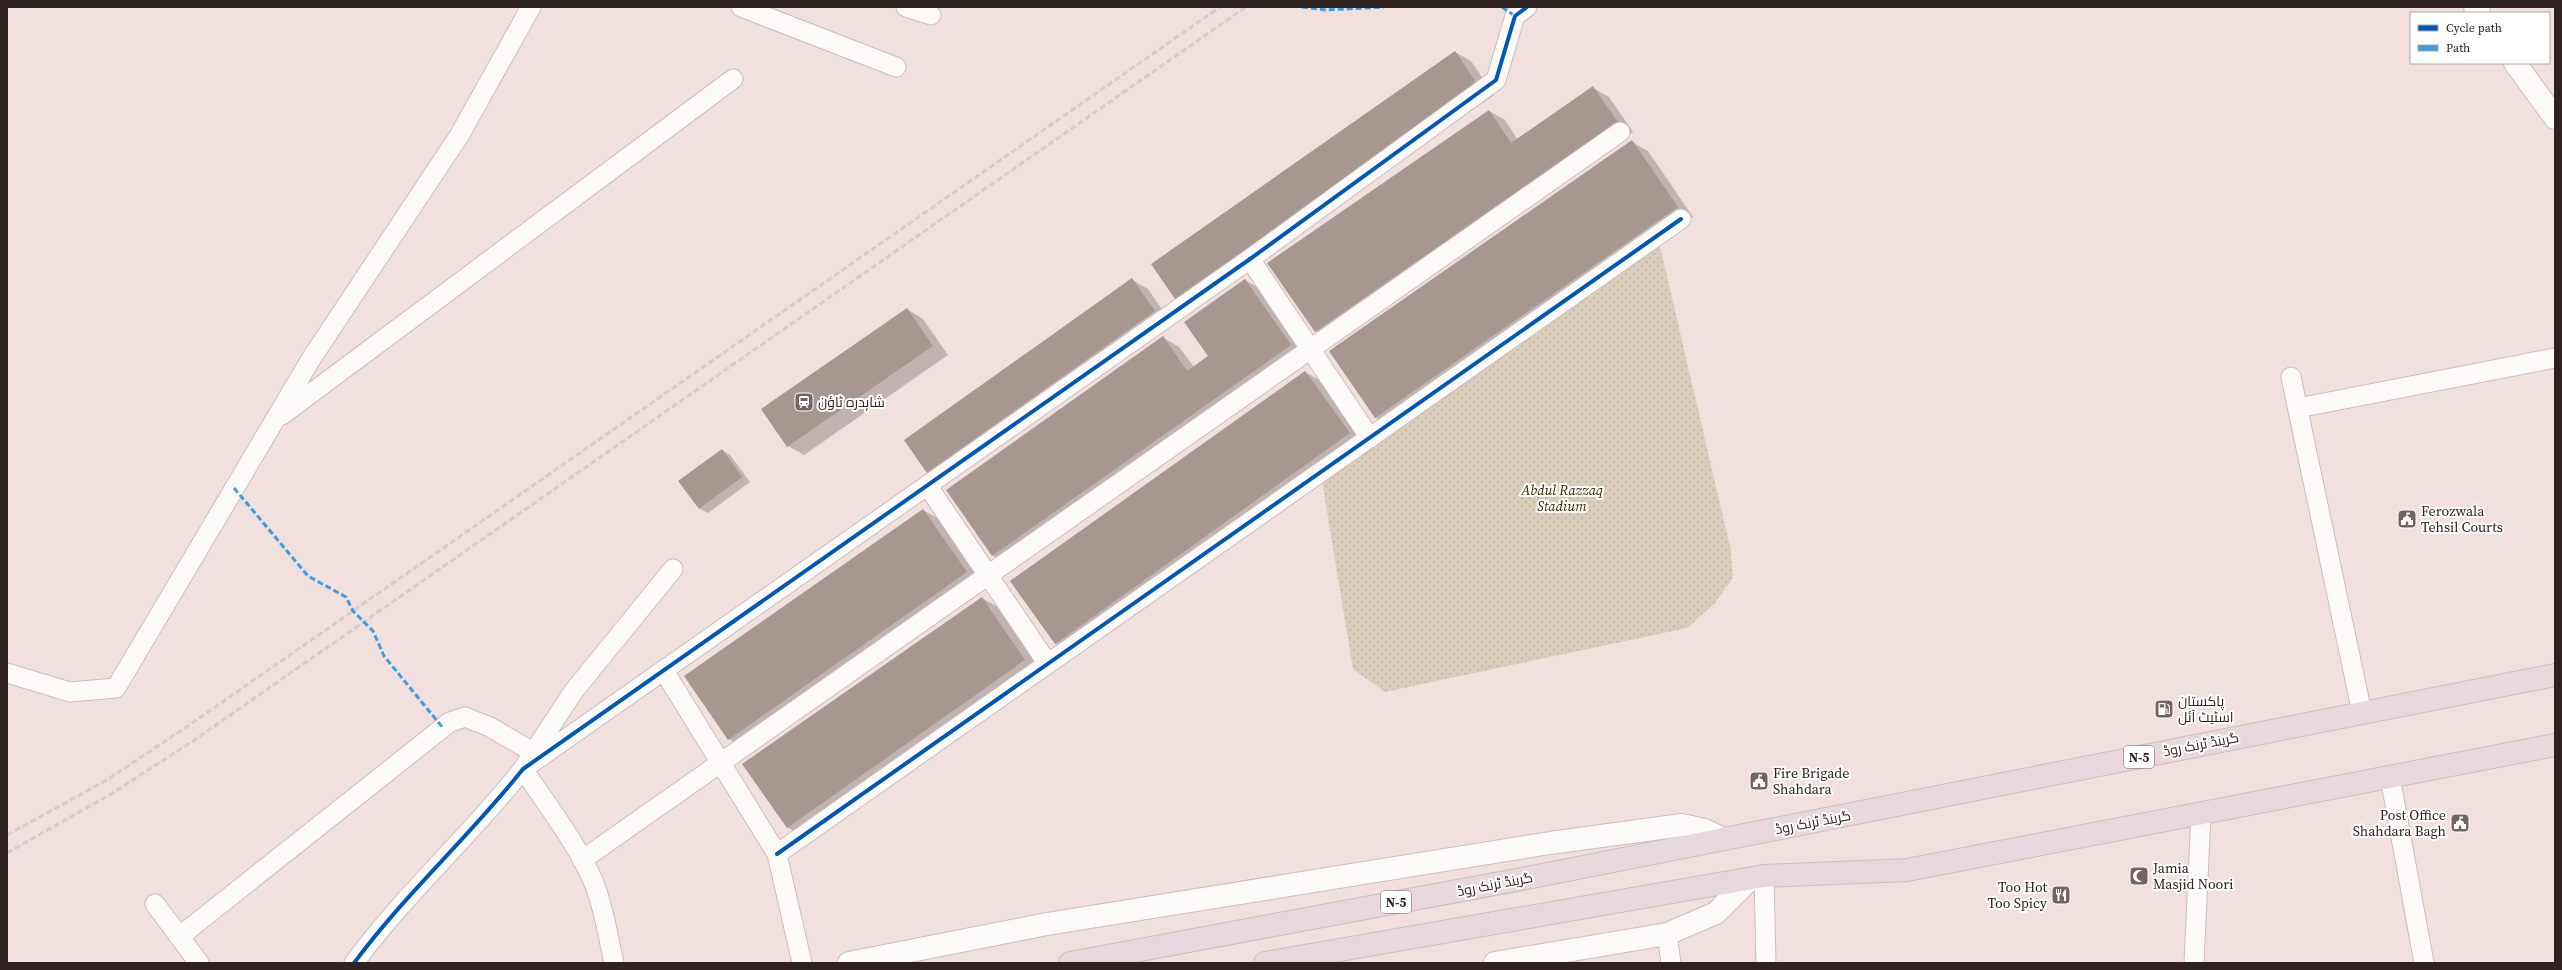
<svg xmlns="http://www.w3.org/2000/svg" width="2562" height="970" viewBox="0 0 2562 970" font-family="'Source Serif 4',Cairo,serif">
<defs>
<pattern id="park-dots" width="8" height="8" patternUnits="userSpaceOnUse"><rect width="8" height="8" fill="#dbcdba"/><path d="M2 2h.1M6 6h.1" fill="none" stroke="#bcb0a0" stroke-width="1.8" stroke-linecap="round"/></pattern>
</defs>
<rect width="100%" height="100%" fill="#f2e0de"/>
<!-- park -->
<path fill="url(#park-dots)" d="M 1659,242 L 1731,551 L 1733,578 L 1714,604 L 1687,628 L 1385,692 L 1353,669 L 1322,481 Z"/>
<!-- shadow -->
<path fill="#0003" d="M 1455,52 L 1471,61 L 1494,95 L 1192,307 L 1176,298 Z
M 1593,88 L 1609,97 L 1633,132 L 1331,341 L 1316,331 L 1489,111 L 1505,120 L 1518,140 Z
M 1632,142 L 1648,151 L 1693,217 L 1392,427 L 1376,418 L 1330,352 Z
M 1132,280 L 1148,289 L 1170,321 L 944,482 L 928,472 Z
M 1245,280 L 1261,289 L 1307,355 L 1009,565 L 993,556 L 948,490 L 1164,338 L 1179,347 L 1194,367 L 1209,356 Z
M 907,309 L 923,319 L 948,355 L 804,455 L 788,446 Z
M 1305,372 L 1321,381 L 1365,443 L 1071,652 L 1055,643 Z
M 722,450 L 730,455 L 750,482 L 708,513 L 700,509 L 680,481 Z
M 923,510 L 939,519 L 982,582 L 745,748 L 729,739 Z
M 982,598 L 998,607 L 1041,670 L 803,836 L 787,827 Z"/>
<!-- building -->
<path fill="#a79790" d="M 1455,51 L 1478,85 L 1175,299 L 1151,264 Z
M 1593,86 L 1618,122 L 1315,332 L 1267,263 L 1489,110 L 1511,143 Z
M 1632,140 L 1678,207 L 1375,418 L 1329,351 Z
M 1132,278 L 1155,311 L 927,473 L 904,440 Z
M 1245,279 L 1291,345 L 992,556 L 946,490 L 1163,336 L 1187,371 L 1208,356 L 1184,322 Z
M 907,308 L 933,346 L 787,447 L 761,409 Z
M 1305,371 L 1350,433 L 1055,644 L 1010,581 Z
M 722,449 L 742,477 L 699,509 L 678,481 Z
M 923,509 L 967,572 L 728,740 L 684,676 Z
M 982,597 L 1025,660 L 787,828 L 742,764 Z"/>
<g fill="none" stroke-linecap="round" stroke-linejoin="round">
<defs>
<path id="street" d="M 741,7 L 896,67
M 906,7 L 931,15
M 1250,259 L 1370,438
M 2291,377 L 2362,713
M 2298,408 L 2555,358
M 282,415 L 733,79
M 927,485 L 1048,664
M 664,671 L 777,854 L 802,963
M 7,673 L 70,692 L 116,688 L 311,359 L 459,136 L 531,7
M 2390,777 L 2424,963
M 777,854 L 1681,219
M 582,860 L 1620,132
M 1764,876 L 1766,963
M 155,904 L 199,963
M 1667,934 L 1671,963
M 179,937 L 450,722 L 465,717 L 490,727 L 541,757
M 354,963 C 405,894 470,836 523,769 L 1250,259 L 1496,80 L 1515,16 L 1527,7
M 614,963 C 608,936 604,908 594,883 C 577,843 547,805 523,769 L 573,692 L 673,569
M 2194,963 L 2201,814"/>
<path id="secondary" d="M 2475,7 L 2479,13
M 2515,63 L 2555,118
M 849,963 L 1047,924 L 1550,843 L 1682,825 L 1705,830 L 1723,839
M 1495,963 L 1667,934 L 1716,913 L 1750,879"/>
<path id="highway" d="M 1070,963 L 1527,878 L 2555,675
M 1265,963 L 1764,876 L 1907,870 L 2555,745"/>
</defs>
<!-- street casing -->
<use href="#street" stroke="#cbbdbc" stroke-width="21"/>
<!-- secondary casing -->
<use href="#secondary" stroke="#cbbdbc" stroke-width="24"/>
<!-- highway casing -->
<use href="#highway" stroke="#c8bfbe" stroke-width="24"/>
<!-- path -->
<path stroke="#d9d4d3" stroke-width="2.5" stroke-dasharray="2 3" stroke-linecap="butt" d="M 669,963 L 670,963"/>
<!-- street -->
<use href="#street" stroke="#fdfafa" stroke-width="19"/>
<!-- secondary -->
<use href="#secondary" stroke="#fdfafa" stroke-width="22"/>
<!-- highway -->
<use href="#highway" stroke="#e9d7de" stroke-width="22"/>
<!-- rail -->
<path stroke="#d3cecd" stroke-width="3" stroke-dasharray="6 3" stroke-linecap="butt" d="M 7,835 L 105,781 L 185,728 L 1220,7
M 7,853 L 111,794 L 193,741 L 1246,7"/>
<!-- quiet -->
<path stroke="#3d9ce0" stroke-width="3" stroke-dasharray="6 3" stroke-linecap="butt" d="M 1302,7 L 1326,10 L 1384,7
M 1502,7 L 1515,16
M 234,488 L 308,576 L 346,597 L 353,611 L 373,631 L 384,656 L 443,728"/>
<defs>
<path id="cycleway" d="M 777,854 L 1681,219
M 354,963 C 405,894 470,836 523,769 L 1250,259 L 1496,80 L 1515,16 L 1527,7"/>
</defs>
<!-- cycleway casing -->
<use href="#cycleway" stroke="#fff" stroke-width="6"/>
<!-- cycleway -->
<use href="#cycleway" stroke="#0057b8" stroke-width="4"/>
</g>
<!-- icons -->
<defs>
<symbol id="station-square" viewBox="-11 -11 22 22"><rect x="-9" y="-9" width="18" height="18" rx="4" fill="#736463" stroke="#fff"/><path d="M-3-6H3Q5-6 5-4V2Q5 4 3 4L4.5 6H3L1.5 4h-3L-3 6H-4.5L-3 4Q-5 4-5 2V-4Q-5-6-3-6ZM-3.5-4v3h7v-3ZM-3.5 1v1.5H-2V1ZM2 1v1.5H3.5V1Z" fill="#fff"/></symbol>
<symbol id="civic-square" viewBox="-11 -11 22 22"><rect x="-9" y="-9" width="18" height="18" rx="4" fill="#736463" stroke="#fff"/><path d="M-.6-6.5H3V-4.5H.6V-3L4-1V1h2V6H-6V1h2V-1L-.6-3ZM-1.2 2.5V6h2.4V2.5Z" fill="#fff"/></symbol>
<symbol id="fuel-square" viewBox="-11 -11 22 22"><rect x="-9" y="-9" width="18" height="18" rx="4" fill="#736463" stroke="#fff"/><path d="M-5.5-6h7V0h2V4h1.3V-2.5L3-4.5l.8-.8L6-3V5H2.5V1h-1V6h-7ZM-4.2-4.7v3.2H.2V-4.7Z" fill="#fff"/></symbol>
<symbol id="mosque-square" viewBox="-11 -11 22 22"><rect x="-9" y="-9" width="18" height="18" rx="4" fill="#736463" stroke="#fff"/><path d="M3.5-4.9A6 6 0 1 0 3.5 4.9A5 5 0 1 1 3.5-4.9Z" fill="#fff"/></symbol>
<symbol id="restaurant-square" viewBox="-11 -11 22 22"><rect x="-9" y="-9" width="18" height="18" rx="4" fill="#736463" stroke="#fff"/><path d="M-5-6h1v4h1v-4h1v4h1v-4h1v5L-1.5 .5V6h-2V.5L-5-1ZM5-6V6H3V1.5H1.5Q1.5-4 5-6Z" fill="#fff"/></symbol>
</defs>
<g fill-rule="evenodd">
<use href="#station-square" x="793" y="391" width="22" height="22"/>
<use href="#civic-square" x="2396" y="508" width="22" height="22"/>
<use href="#fuel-square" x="2153" y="698" width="22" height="22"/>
<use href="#civic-square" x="1748" y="770" width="22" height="22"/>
<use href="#civic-square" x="2449" y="812" width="22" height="22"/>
<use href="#mosque-square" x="2128" y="865" width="22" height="22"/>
<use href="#restaurant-square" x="2050" y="884" width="22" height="22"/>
</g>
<g text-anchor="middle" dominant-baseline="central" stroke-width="4" stroke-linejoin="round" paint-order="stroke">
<!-- shield labels -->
<g fill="#fff" stroke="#6d6464" stroke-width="1">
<rect x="2124" y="746" width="30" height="22" rx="3"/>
<rect x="1381" y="891" width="30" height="22" rx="3"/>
</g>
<g font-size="13" font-weight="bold" fill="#2e2221">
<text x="2139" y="757">N-5</text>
<text x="1396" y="902">N-5</text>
</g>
<!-- poi labels -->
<g font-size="14" fill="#2e2221" stroke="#fff" text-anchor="start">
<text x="818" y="402">شاہدرہ ٹاؤن</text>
<text x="2421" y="511">Ferozwala<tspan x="2421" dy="16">Tehsil Courts</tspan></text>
<text x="2178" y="701">پاکستان<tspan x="2178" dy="16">اسٹیٹ آئل</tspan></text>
<text x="1773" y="773">Fire Brigade<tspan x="1773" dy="16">Shahdara</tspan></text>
<text x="2446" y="815" text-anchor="end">Post Office<tspan x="2446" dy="16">Shahdara Bagh</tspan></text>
<text x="2153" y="868">Jamia<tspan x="2153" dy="16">Masjid Noori</tspan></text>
<text x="2047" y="887" text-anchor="end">Too Hot<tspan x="2047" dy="16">Too Spicy</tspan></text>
</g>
<!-- park labels -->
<g font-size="14" font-style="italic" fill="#352900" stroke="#fff">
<text x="1562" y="490">Abdul Razzaq<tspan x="1562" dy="16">Stadium</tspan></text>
</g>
<!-- street labels -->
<g font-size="14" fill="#2e2221" stroke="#fff">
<text transform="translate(2201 744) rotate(-11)">گرینڈ ٹرنک روڈ</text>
<text transform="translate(1813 822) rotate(-11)">گرینڈ ٹرنک روڈ</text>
<text transform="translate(1495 884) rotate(-11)">گرینڈ ٹرنک روڈ</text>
</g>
</g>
<!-- border -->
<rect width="2562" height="970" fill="none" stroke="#2e2221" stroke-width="16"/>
<!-- legend -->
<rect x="2410" y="12" width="140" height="52" fill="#ffffff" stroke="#aba7a6"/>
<rect x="2418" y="25" width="20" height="6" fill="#0057b8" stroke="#aba7a6"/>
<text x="2446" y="32" font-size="12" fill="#2e2221">Cycle path</text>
<rect x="2418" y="45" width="20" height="6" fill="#3d9ce0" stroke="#aba7a6"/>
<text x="2446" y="52" font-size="12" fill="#2e2221">Path</text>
</svg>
